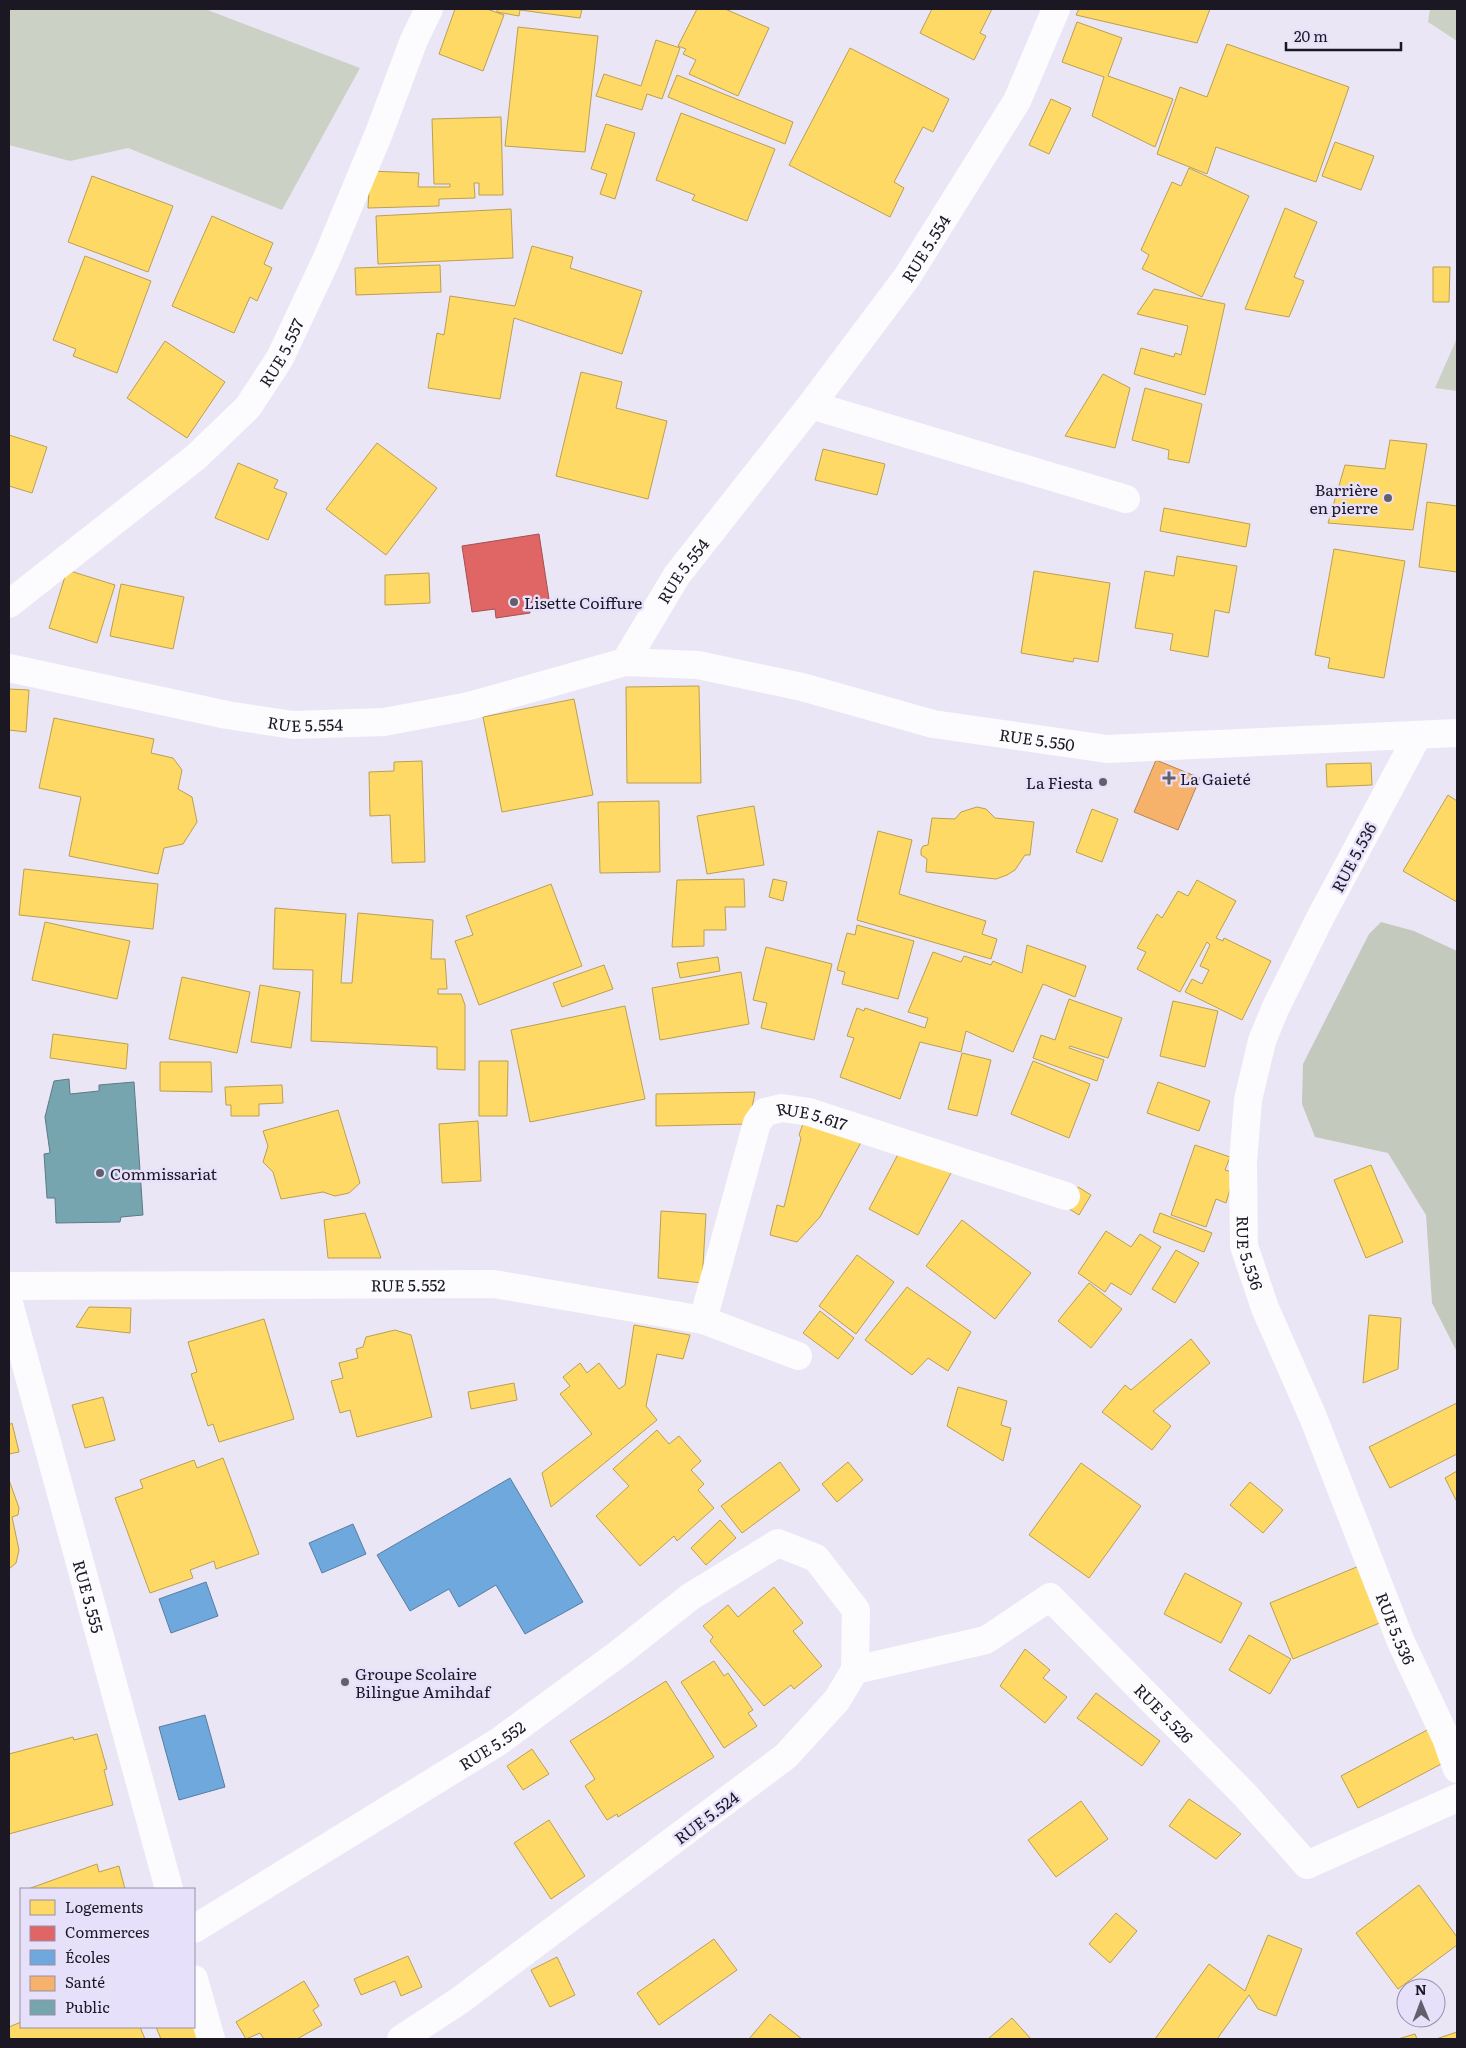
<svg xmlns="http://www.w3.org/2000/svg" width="1466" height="2048" viewBox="0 0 1466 2048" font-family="Literata,serif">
<rect width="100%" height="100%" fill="#eae6f5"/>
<!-- green -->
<path fill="#ccd1c6" d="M 9,9 L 205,9 L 360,68 L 282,210 L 128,148 L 70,161 L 9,145 Z
M 1430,9 L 1457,9 L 1457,41 L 1428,22 Z
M 1457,338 L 1457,391 L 1435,388 Z"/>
<!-- forest -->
<path fill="#c3c9bc" d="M 1381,922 L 1414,931 L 1457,951 L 1457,1352 L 1432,1303 L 1426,1215 L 1388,1153 L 1315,1137 L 1302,1104 L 1303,1064 L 1369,934 Z"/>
<!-- homes -->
<path fill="#ffd966" stroke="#bb9f52" d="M 455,9 L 487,9 L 504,15 L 483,71 L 439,54 Z
M 497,9 L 582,9 L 580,18 L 520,10 L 519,16 L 497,12 Z
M 697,9 L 725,9 L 769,28 L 738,96 L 689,74 L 696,60 L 683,54 L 686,49 L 678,46 Z
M 932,9 L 992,9 L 980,33 L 986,36 L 974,60 L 920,33 Z
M 1079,9 L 1210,9 L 1197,43 L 1076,15 Z
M 1077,22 L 1122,38 L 1108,76 L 1173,99 L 1155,147 L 1092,116 L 1104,77 L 1062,62 Z
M 518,27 L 598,36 L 585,152 L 505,146 Z
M 656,40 L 680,48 L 662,99 L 647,94 L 642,110 L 596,96 L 604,74 L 641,86 Z
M 1227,44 L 1349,87 L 1316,182 L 1216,147 L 1207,174 L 1157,154 L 1180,87 L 1207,97 Z
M 850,48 L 949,99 L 933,132 L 923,127 L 894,182 L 904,188 L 890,217 L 789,165 Z
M 677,75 L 793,122 L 785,144 L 668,97 Z
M 1051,99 L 1071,108 L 1049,154 L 1029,145 Z
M 681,113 L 775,149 L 747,221 L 692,200 L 695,195 L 656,180 Z
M 501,117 L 503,195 L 479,195 L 479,183 L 474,183 L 475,198 L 439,199 L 439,206 L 368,208 L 370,171 L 419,173 L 418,187 L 450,187 L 450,184 L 434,184 L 432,119 Z
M 606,124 L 635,133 L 615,199 L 600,194 L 607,174 L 591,169 Z
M 1335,142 L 1374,156 L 1361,190 L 1322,176 Z
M 1189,168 L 1249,196 L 1202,297 L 1142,269 L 1149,255 L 1141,250 L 1172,182 L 1181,186 Z
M 92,176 L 173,206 L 148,272 L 68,242 Z
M 1285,208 L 1317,222 L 1294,277 L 1304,281 L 1289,317 L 1245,309 Z
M 511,209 L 513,258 L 378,264 L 376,216 Z
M 212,216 L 273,243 L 264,264 L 272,268 L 257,301 L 250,297 L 234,333 L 172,306 Z
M 532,246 L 573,257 L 570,268 L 642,291 L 622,354 L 514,318 L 500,399 L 428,388 L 437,333 L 444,335 L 450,296 L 515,306 Z
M 85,256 L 151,281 L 117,373 L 73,356 L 76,349 L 53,340 Z
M 440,265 L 441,292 L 356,295 L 355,268 Z
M 1433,267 L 1450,267 L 1449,302 L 1433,302 Z
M 1154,289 L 1225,304 L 1205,395 L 1134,374 L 1141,348 L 1174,357 L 1175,353 L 1181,355 L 1188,326 L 1137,314 Z
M 165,341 L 225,382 L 187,438 L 127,398 Z
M 581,372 L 622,382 L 616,408 L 667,421 L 648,499 L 556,476 Z
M 1103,374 L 1130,388 L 1115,448 L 1065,436 Z
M 1145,388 L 1202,404 L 1189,463 L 1168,459 L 1169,450 L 1132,440 Z
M 9,435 L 47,447 L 32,493 L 9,486 Z
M 1390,440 L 1427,444 L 1413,530 L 1328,523 L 1345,465 L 1385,469 Z
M 377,443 L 437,488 L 386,555 L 326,509 Z
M 823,449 L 885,464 L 877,495 L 815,480 Z
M 238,463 L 278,480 L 274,488 L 287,493 L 268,540 L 215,518 Z
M 1427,502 L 1457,506 L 1457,572 L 1419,567 Z
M 1164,508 L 1250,524 L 1246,547 L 1160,531 Z
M 1334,549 L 1405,561 L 1384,678 L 1328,668 L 1330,658 L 1315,655 Z
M 1177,556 L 1237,566 L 1229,613 L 1215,610 L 1208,657 L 1170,650 L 1173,634 L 1135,628 L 1145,571 L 1174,576 Z
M 67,570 L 115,585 L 97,643 L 49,628 Z
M 1034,571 L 1110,583 L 1098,662 L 1074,658 L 1073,662 L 1021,653 Z
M 429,573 L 430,603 L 385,605 L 385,575 Z
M 121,584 L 184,597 L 173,649 L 110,636 Z
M 699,686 L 701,783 L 627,783 L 626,687 Z
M 9,689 L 29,690 L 26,732 L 9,730 Z
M 574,699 L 593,795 L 502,812 L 483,717 Z
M 54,718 L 154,739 L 151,753 L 173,758 L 182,770 L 178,789 L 192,797 L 197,822 L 183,844 L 164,848 L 158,874 L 69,856 L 81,797 L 39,788 Z
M 422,761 L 425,862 L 392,863 L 390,815 L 370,816 L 369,772 L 394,771 L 394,762 Z
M 1371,763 L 1372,785 L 1327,787 L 1326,764 Z
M 1448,795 L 1457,801 L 1457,902 L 1403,871 Z
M 659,801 L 660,872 L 600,873 L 598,802 Z
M 754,806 L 764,865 L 707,874 L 697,816 Z
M 977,807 L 986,809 L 995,818 L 1034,822 L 1030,855 L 1025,855 L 1015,870 L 1007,875 L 996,879 L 926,872 L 927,859 L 921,855 L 921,850 L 923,846 L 928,845 L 932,818 L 955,819 L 961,812 Z
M 1092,809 L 1118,819 L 1102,862 L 1076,852 Z
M 878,831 L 912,840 L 899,894 L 986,921 L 982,934 L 997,939 L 991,959 L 857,920 Z
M 24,869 L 158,884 L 153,929 L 19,915 Z
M 744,879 L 745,907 L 725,907 L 726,930 L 704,930 L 704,946 L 672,947 L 677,880 Z
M 773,879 L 787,882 L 783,901 L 769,897 Z
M 1197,880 L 1236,901 L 1216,938 L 1223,941 L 1224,938 L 1271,961 L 1242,1020 L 1185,992 L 1192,979 L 1202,984 L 1209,970 L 1200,966 L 1210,945 L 1207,942 L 1180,992 L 1137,969 L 1146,952 L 1137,948 L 1157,914 L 1162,918 L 1178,891 L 1188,896 Z
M 551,884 L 582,966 L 479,1005 L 455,941 L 473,935 L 466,916 Z
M 275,908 L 346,914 L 341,983 L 352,983 L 358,913 L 433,920 L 431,959 L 445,959 L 447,989 L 438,989 L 438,994 L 461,994 L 465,1005 L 465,1070 L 437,1069 L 437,1047 L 311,1041 L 313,970 L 273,969 Z
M 45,922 L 130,941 L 117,999 L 32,980 Z
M 857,925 L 914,941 L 898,999 L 842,984 L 845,972 L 837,970 L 847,933 L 855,935 Z
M 1027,945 L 1086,966 L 1075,997 L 1043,984 L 1013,1052 L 966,1031 L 961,1052 L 920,1042 L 900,1099 L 840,1077 L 854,1038 L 847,1036 L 857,1008 L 864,1011 L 865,1008 L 925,1028 L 928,1018 L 908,1012 L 933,952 L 961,962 L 964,956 L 991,965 L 993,961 L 1022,973 Z
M 766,947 L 832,964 L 814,1040 L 761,1028 L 767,1003 L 753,1000 Z
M 718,957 L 720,971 L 680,978 L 677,963 Z
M 604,965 L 613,989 L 562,1007 L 553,983 Z
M 741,972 L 749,1024 L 660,1040 L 652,988 Z
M 182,977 L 250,992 L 237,1053 L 169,1039 Z
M 260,985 L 300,992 L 291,1048 L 251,1042 Z
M 1069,999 L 1122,1018 L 1108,1058 L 1070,1046 L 1069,1048 L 1104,1060 L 1097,1081 L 1033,1058 L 1041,1035 L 1055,1040 Z
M 1173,1001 L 1218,1011 L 1205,1067 L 1160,1056 Z
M 625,1006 L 645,1099 L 530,1122 L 511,1030 Z
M 53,1034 L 128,1044 L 126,1069 L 50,1058 Z
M 962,1053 L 991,1060 L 977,1116 L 948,1109 Z
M 479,1061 L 508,1061 L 507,1116 L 479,1116 Z
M 1033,1061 L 1090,1084 L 1069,1138 L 1011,1114 Z
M 160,1062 L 211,1062 L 212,1092 L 160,1091 Z
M 1158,1082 L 1210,1101 L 1199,1131 L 1147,1113 Z
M 282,1085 L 283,1103 L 259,1104 L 259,1116 L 231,1116 L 231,1105 L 226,1105 L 225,1087 Z
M 755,1092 L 749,1124 L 656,1126 L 656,1094 Z
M 338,1110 L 360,1183 L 349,1193 L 335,1196 L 323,1192 L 281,1199 L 273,1172 L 263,1162 L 268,1146 L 263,1131 Z
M 478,1121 L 481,1181 L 442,1183 L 439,1124 Z
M 804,1121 L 864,1137 L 820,1217 L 797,1242 L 770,1235 L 777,1205 L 784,1207 L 801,1138 L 799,1135 Z
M 903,1145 L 952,1171 L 918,1235 L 869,1209 Z
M 1195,1145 L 1230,1157 L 1225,1170 L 1235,1173 L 1226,1203 L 1216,1199 L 1206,1227 L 1171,1215 Z
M 1371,1165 L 1403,1242 L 1366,1258 L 1334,1180 Z
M 1078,1187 L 1091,1195 L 1079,1215 L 1066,1207 Z
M 661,1211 L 706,1214 L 702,1283 L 658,1278 Z
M 365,1213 L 381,1258 L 328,1258 L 324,1220 Z
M 1160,1213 L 1212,1233 L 1204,1252 L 1153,1232 Z
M 962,1220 L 1031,1273 L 995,1319 L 926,1266 Z
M 1106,1231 L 1131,1247 L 1140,1234 L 1161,1247 L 1131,1295 L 1111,1283 L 1105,1292 L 1078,1273 Z
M 1176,1250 L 1199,1263 L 1175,1303 L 1152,1289 Z
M 857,1255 L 894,1282 L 856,1334 L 819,1306 Z
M 1089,1283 L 1122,1309 L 1091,1348 L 1058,1321 Z
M 907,1287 L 971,1332 L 948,1371 L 928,1358 L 912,1375 L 865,1340 Z
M 89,1307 L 131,1308 L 130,1333 L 76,1327 Z
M 820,1311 L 854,1338 L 838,1359 L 803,1333 Z
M 1369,1315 L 1401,1318 L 1398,1369 L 1363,1383 Z
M 264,1319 L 294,1419 L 219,1442 L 213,1424 L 208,1426 L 191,1374 L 197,1372 L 188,1342 Z
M 634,1325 L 690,1335 L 683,1359 L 657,1354 L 646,1406 L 657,1420 L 551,1507 L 542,1473 L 592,1434 L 560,1394 L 570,1386 L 563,1377 L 580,1363 L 587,1373 L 599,1363 L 619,1389 L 625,1385 Z
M 395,1330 L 411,1335 L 432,1417 L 357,1437 L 350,1410 L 340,1413 L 331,1381 L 343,1378 L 339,1363 L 358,1358 L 356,1349 L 363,1347 L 366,1337 Z
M 1191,1339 L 1210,1363 L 1153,1411 L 1171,1426 L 1152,1450 L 1102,1412 L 1125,1385 L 1131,1390 Z
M 514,1383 L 517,1400 L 471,1409 L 468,1392 Z
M 958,1387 L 1007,1401 L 1001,1425 L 1011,1428 L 1003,1461 L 947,1426 Z
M 103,1397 L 115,1440 L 85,1448 L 72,1405 Z
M 1457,1403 L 1457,1454 L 1390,1488 L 1369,1447 Z
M 12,1423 L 19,1452 L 9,1454 L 9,1425 Z
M 657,1430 L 669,1444 L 679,1436 L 701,1461 L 691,1470 L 704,1484 L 698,1490 L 714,1508 L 677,1541 L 674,1536 L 640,1566 L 596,1516 L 629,1486 L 613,1469 Z
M 223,1458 L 259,1554 L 216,1569 L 214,1561 L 190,1570 L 193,1578 L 150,1593 L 115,1498 L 143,1488 L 140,1480 L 194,1460 L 197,1468 Z
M 780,1462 L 800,1490 L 742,1533 L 721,1506 Z
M 848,1462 L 863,1480 L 837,1502 L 822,1484 Z
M 1081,1463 L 1141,1506 L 1089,1578 L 1029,1535 Z
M 1457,1471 L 1457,1502 L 1445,1478 Z
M 9,1480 L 19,1508 L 18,1515 L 12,1517 L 19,1550 L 16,1563 L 9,1569 Z
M 1250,1482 L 1283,1510 L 1263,1533 L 1230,1505 Z
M 720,1520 L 736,1538 L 706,1565 L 691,1548 Z
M 1359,1566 L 1382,1622 L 1293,1659 L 1270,1603 Z
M 1185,1573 L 1242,1603 L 1221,1643 L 1164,1614 Z
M 774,1587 L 803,1623 L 793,1631 L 822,1666 L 794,1689 L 791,1685 L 764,1706 L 710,1641 L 713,1637 L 703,1626 L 728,1605 L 738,1617 Z
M 1249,1635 L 1291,1659 L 1270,1694 L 1229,1670 Z
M 1025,1649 L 1050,1670 L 1043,1678 L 1067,1697 L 1045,1723 L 1000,1686 Z
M 714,1661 L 724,1676 L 728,1673 L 753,1710 L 748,1713 L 757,1726 L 724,1748 L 681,1682 Z
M 666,1681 L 714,1757 L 618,1817 L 617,1814 L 607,1820 L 585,1786 L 595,1779 L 570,1741 Z
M 1096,1693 L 1160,1741 L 1142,1766 L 1077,1718 Z
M 1429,1729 L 1447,1761 L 1358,1808 L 1341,1776 Z
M 97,1734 L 107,1769 L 104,1770 L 113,1805 L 9,1834 L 9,1754 L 73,1737 L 74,1740 Z
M 532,1749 L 549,1774 L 523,1790 L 507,1766 Z
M 1189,1799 L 1241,1834 L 1216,1859 L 1169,1826 Z
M 1081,1801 L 1108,1839 L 1056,1877 L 1028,1840 Z
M 549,1820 L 585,1876 L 551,1899 L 514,1843 Z
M 97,1864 L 99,1872 L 119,1866 L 125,1889 L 28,1889 Z
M 1419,1885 L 1457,1937 L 1457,1945 L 1398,1989 L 1356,1933 Z
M 1116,1913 L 1137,1931 L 1110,1963 L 1089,1944 Z
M 1268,1935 L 1302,1949 L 1276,2016 L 1258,2009 L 1249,1995 L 1217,2039 L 1155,2039 L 1209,1964 L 1245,1991 Z
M 714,1939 L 737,1970 L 659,2025 L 637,1993 Z
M 408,1956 L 422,1987 L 401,1996 L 395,1981 L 361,1995 L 354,1979 Z
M 557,1957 L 575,1995 L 550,2007 L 531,1970 Z
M 304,1981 L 319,2006 L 313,2010 L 322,2025 L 297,2039 L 264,2039 L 260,2033 L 246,2039 L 236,2022 Z
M 770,2014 L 802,2039 L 749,2039 Z
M 1012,2018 L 1031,2039 L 988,2039 Z
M 21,2022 L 21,2027 L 140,2027 L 145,2039 L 10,2039 L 9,2027 Z
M 156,2027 L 194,2027 L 202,2039 L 161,2039 Z
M 1457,2032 L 1457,2039 L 1436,2039 Z
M 1415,2034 L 1417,2039 L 1398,2039 Z"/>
<!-- shops -->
<path fill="#e06666" stroke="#a54f52" d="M 539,534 L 549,599 L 529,603 L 530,613 L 496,618 L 495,609 L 472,612 L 462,546 Z"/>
<!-- schools -->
<path fill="#6fa8dc" stroke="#567da4" d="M 510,1478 L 583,1602 L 525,1634 L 496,1585 L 459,1607 L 449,1589 L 410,1611 L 377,1555 Z
M 353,1524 L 366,1554 L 322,1573 L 309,1543 Z
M 206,1582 L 218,1616 L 171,1633 L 159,1599 Z
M 205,1715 L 225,1787 L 179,1800 L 159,1727 Z"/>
<!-- health -->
<path fill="#f6b26b" stroke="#b48455" d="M 1156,760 L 1200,778 L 1178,830 L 1134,812 Z"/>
<!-- public -->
<path fill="#76a5af" stroke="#5b7b85" d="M 69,1079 L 70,1094 L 99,1091 L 99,1085 L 134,1082 L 143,1215 L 121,1217 L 120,1222 L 56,1223 L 55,1198 L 47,1198 L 44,1154 L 50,1153 L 45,1117 L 54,1081 Z"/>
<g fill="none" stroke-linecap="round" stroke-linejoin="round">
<!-- street -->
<g stroke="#fcfbfe" stroke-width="28">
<path d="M 811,405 L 1126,499"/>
<path id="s1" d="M 9,604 L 196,457 L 248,407 L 280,358 L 327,258 L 379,133 L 414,40 L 429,9"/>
<path id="s2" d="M 625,662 L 677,575 L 811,405 L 907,277 L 1017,101 L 1056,9"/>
<path id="s3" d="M 9,668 L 227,715 L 293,725 L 384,722 L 469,706 L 625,662 L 698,665 L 802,687 L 933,724 L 1107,749 L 1457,733"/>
<path id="s4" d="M 1418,735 L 1320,918 L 1275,1009 L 1262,1041 L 1248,1100 L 1243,1162 L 1244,1246 L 1265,1308 L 1313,1417 L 1401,1642 L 1446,1738 L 1457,1769"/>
<path id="s5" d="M 9,1286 L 494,1284 L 703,1320 L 798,1356"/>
<path id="s6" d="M 9,1303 L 169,1889"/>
<path id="s7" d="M 703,1320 L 757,1123 L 765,1112 L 782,1108 L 809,1112 L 1066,1196"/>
<path id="s8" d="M 855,1670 L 986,1640 L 1050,1597 L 1245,1795 L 1307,1865 L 1457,1798"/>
<path id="s9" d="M 194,1929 L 498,1742 L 618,1654 L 690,1597 L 778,1543 L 816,1558 L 856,1610 L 855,1670 L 837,1700 L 786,1756 L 459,2001 L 401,2039"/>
<path d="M 194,1979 L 211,2039"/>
</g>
</g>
<!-- markers -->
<g fill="#63606c" stroke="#e7e0fb" stroke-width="2">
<circle cx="1388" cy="498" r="5"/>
<circle cx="514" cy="602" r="5"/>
<path d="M1166.5 770.5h5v5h5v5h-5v5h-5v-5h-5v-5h5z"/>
<circle cx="1103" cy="782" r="5"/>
<circle cx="100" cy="1173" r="5"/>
<circle cx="345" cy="1682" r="5"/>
</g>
<g text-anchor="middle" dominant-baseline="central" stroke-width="5" stroke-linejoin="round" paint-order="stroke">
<!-- street labels -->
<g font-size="16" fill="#1b1823" stroke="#e7e0fb">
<text stroke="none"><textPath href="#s2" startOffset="512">RUE 5.554</textPath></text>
<text stroke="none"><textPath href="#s1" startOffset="374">RUE 5.557</textPath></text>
<text stroke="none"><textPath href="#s2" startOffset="108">RUE 5.554</textPath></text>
<text stroke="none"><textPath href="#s3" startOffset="302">RUE 5.554</textPath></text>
<text stroke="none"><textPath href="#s3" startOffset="1050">RUE 5.550</textPath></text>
<text transform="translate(1353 857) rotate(-62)">RUE 5.536</text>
<text stroke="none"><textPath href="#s7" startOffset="266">RUE 5.617</textPath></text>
<text stroke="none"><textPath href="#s4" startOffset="558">RUE 5.536</textPath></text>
<text stroke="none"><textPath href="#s5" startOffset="399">RUE 5.552</textPath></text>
<text stroke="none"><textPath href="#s6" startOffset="304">RUE 5.555</textPath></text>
<text stroke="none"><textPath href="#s4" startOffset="962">RUE 5.536</textPath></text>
<text stroke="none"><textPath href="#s8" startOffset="374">RUE 5.526</textPath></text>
<text stroke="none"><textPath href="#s9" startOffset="350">RUE 5.552</textPath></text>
<text transform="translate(706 1817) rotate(-37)">RUE 5.524</text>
</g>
<!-- poi labels -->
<g font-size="16" fill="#1b1823" stroke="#e7e0fb" text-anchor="start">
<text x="1378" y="489" text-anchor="end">Barrière<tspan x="1378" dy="18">en pierre</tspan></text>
<text x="524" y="602">Lisette Coiffure</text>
<text x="1180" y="778">La Gaieté</text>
<text x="1093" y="782" text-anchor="end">La Fiesta</text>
<text x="110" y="1173">Commissariat</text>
<text x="355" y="1673">Groupe Scolaire<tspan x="355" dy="18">Bilingue Amihdaf</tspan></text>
</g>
</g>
<!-- border -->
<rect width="1466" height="2048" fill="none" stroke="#1b1823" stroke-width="20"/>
<!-- legend -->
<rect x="20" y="1888" width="175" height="140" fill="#e7e0fb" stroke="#9590a5"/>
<rect x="30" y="1900" width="25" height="15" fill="#ffd966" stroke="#9590a5"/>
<text x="65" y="1913" font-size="15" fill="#1b1823">Logements</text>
<rect x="30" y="1926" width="25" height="15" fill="#e06666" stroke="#9590a5"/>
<text x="65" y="1938" font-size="15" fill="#1b1823">Commerces</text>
<rect x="30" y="1950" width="25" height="15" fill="#6fa8dc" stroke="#9590a5"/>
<text x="65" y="1963" font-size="15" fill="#1b1823">Écoles</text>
<rect x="30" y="1976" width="25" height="15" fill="#f6b26b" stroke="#9590a5"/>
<text x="65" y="1988" font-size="15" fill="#1b1823">Santé</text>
<rect x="30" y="2000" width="25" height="15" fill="#76a5af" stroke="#9590a5"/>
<text x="65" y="2013" font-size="15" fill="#1b1823">Public</text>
<!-- north arrow -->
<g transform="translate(1421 2003) rotate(359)"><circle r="24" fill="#e7e0fb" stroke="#9590a5"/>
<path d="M0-4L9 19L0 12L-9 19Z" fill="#63606c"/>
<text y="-8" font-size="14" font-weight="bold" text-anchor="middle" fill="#1b1823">N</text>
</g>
<!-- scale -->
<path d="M1286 42v8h115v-8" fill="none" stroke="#1b1823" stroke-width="2.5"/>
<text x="1294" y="42" font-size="15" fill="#1b1823" stroke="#e7e0fb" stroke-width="4" paint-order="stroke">20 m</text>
</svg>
